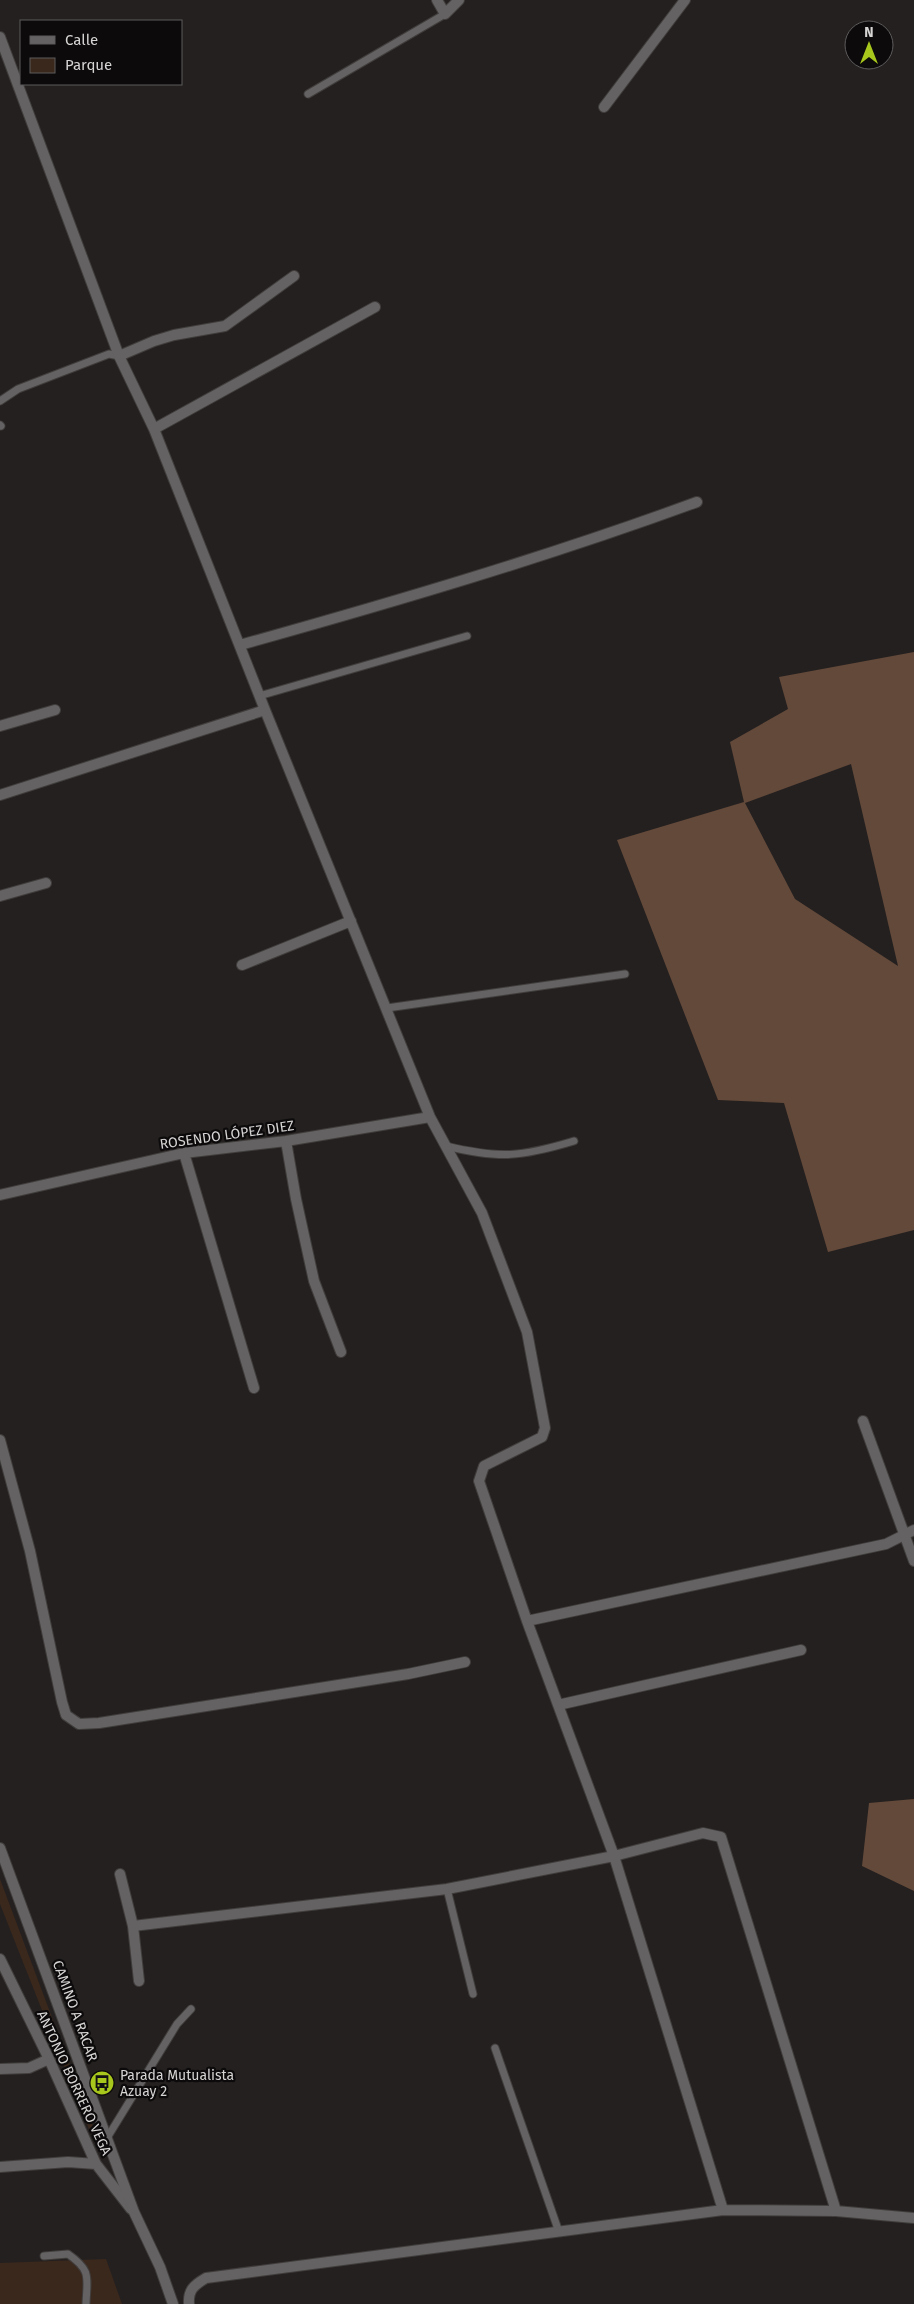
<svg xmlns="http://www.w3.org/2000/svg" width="914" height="2304" viewBox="0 0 914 2304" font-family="'Fira Sans',sans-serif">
<rect width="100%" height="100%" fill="#242020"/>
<!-- green -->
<path fill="#3a281c" d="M 0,1879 L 95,2132 L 91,2134 L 0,1904 Z
M 106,2259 L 122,2304 L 0,2304 L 0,2263 Z"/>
<!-- forest -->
<path fill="#634939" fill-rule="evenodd" d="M 914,652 L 914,1230 L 828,1252 L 784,1103 L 718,1100 L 617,840 L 744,802 L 730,742 L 788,709 L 779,677 ZM 851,764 L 898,966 L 795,899 L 745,803 Z
M 914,1799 L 914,1891 L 862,1866 L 869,1803 Z"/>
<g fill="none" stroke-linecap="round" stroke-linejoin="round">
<defs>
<path id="service" d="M 308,94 L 445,14
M 0,401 L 18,389 L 109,354 L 119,356
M 0,425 L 1,426
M 259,696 L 467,636
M 387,1008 L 625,974
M 446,1146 C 500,1159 521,1157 574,1141
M 447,1889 L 473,1994
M 495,2048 L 559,2232
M 107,2138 L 177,2024 L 191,2009
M 44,2256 L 68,2254 C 92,2271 87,2277 86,2304"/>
<path id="minor" d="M 437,0 L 445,14 L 459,0
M 0,37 L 119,356 L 154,429 L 265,710 L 430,1117 L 482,1213 L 527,1332 L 545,1428 L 542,1437 L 484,1466 L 479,1481 L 527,1621 L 614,1856 L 703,1833 L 721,1837 L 836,2211
M 604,107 L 685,0
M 119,356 L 154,341 L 174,335 L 225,326 L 294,276
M 154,429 L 375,307
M 240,645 C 394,602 547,557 697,502
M 0,726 L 55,710
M 0,795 L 265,710
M 0,896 L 46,883
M 242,965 L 351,921
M 286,1141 L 296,1199 L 314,1281 L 341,1352
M 184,1153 L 254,1388
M 0,1195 L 184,1153 L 286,1141 L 430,1117
M 863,1421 L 914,1561
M 0,1440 L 30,1551 L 62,1702 L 66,1715 L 79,1724 L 99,1723 L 408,1674 L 465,1662
M 527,1621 L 886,1544 L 914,1530
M 558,1705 L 801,1650
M 120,1874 L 133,1926 L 139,1981
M 133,1926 L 447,1889 L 614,1856 L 723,2210
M 0,1959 L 49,2059 L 96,2164 L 131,2209
M 0,2069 L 29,2068 L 49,2059
M 0,2167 L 68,2162 L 96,2164
M 189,2304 C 188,2290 194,2285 206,2278 L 723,2210 L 836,2211 L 914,2218"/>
<path id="tertiary" d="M 0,1848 L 134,2212 L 160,2267 L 173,2304"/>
</defs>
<!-- service casing -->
<use href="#service" stroke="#413d3d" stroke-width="9"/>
<!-- minor casing -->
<use href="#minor" stroke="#413d3d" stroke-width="12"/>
<!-- tertiary casing -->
<use href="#tertiary" stroke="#413d3d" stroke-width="12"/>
<!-- service -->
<use href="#service" stroke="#646262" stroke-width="7"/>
<!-- minor -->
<use href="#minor" stroke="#646262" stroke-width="10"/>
<!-- tertiary -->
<use href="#tertiary" stroke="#646262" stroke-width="10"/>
</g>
<!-- icons -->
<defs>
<symbol id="bus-disc" viewBox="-11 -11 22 22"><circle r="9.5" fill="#a8c71c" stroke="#0c0a0a"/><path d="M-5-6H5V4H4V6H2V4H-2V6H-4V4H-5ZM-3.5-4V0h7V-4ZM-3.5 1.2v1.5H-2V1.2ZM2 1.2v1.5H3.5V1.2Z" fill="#111"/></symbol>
</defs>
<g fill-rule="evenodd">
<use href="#bus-disc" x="88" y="2069" width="28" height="28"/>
</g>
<g text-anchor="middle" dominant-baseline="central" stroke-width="4.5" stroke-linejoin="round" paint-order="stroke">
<!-- street labels -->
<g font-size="14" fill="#d7d4d4" stroke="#0c0a0a">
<text transform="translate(227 1135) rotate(-8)">ROSENDO LÓPEZ DIEZ</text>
<text transform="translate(75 2011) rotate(70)">CAMINO A RACAR</text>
<text transform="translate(74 2083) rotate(65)">ANTONIO BORRERO VEGA</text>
</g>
<!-- poi labels -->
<g font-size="14" fill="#d7d4d4" stroke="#0c0a0a" text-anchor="start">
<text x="120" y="2075">Parada Mutualista<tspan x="120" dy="16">Azuay 2</tspan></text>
</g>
</g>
<!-- legend -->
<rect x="20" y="20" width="162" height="65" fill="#0c0a0a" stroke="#5d5b5b"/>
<rect x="30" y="36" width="25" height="8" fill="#646262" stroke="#5d5b5b"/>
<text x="65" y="45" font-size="15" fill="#d7d4d4">Calle</text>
<rect x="30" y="58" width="25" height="15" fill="#3a281c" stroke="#5d5b5b"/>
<text x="65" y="70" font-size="15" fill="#d7d4d4">Parque</text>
<!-- north arrow -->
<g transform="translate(869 45)"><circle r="24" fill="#0c0a0a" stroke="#5d5b5b"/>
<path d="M0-4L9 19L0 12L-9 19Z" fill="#a8c71c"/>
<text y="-8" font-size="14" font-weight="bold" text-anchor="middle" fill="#d7d4d4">N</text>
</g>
</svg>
